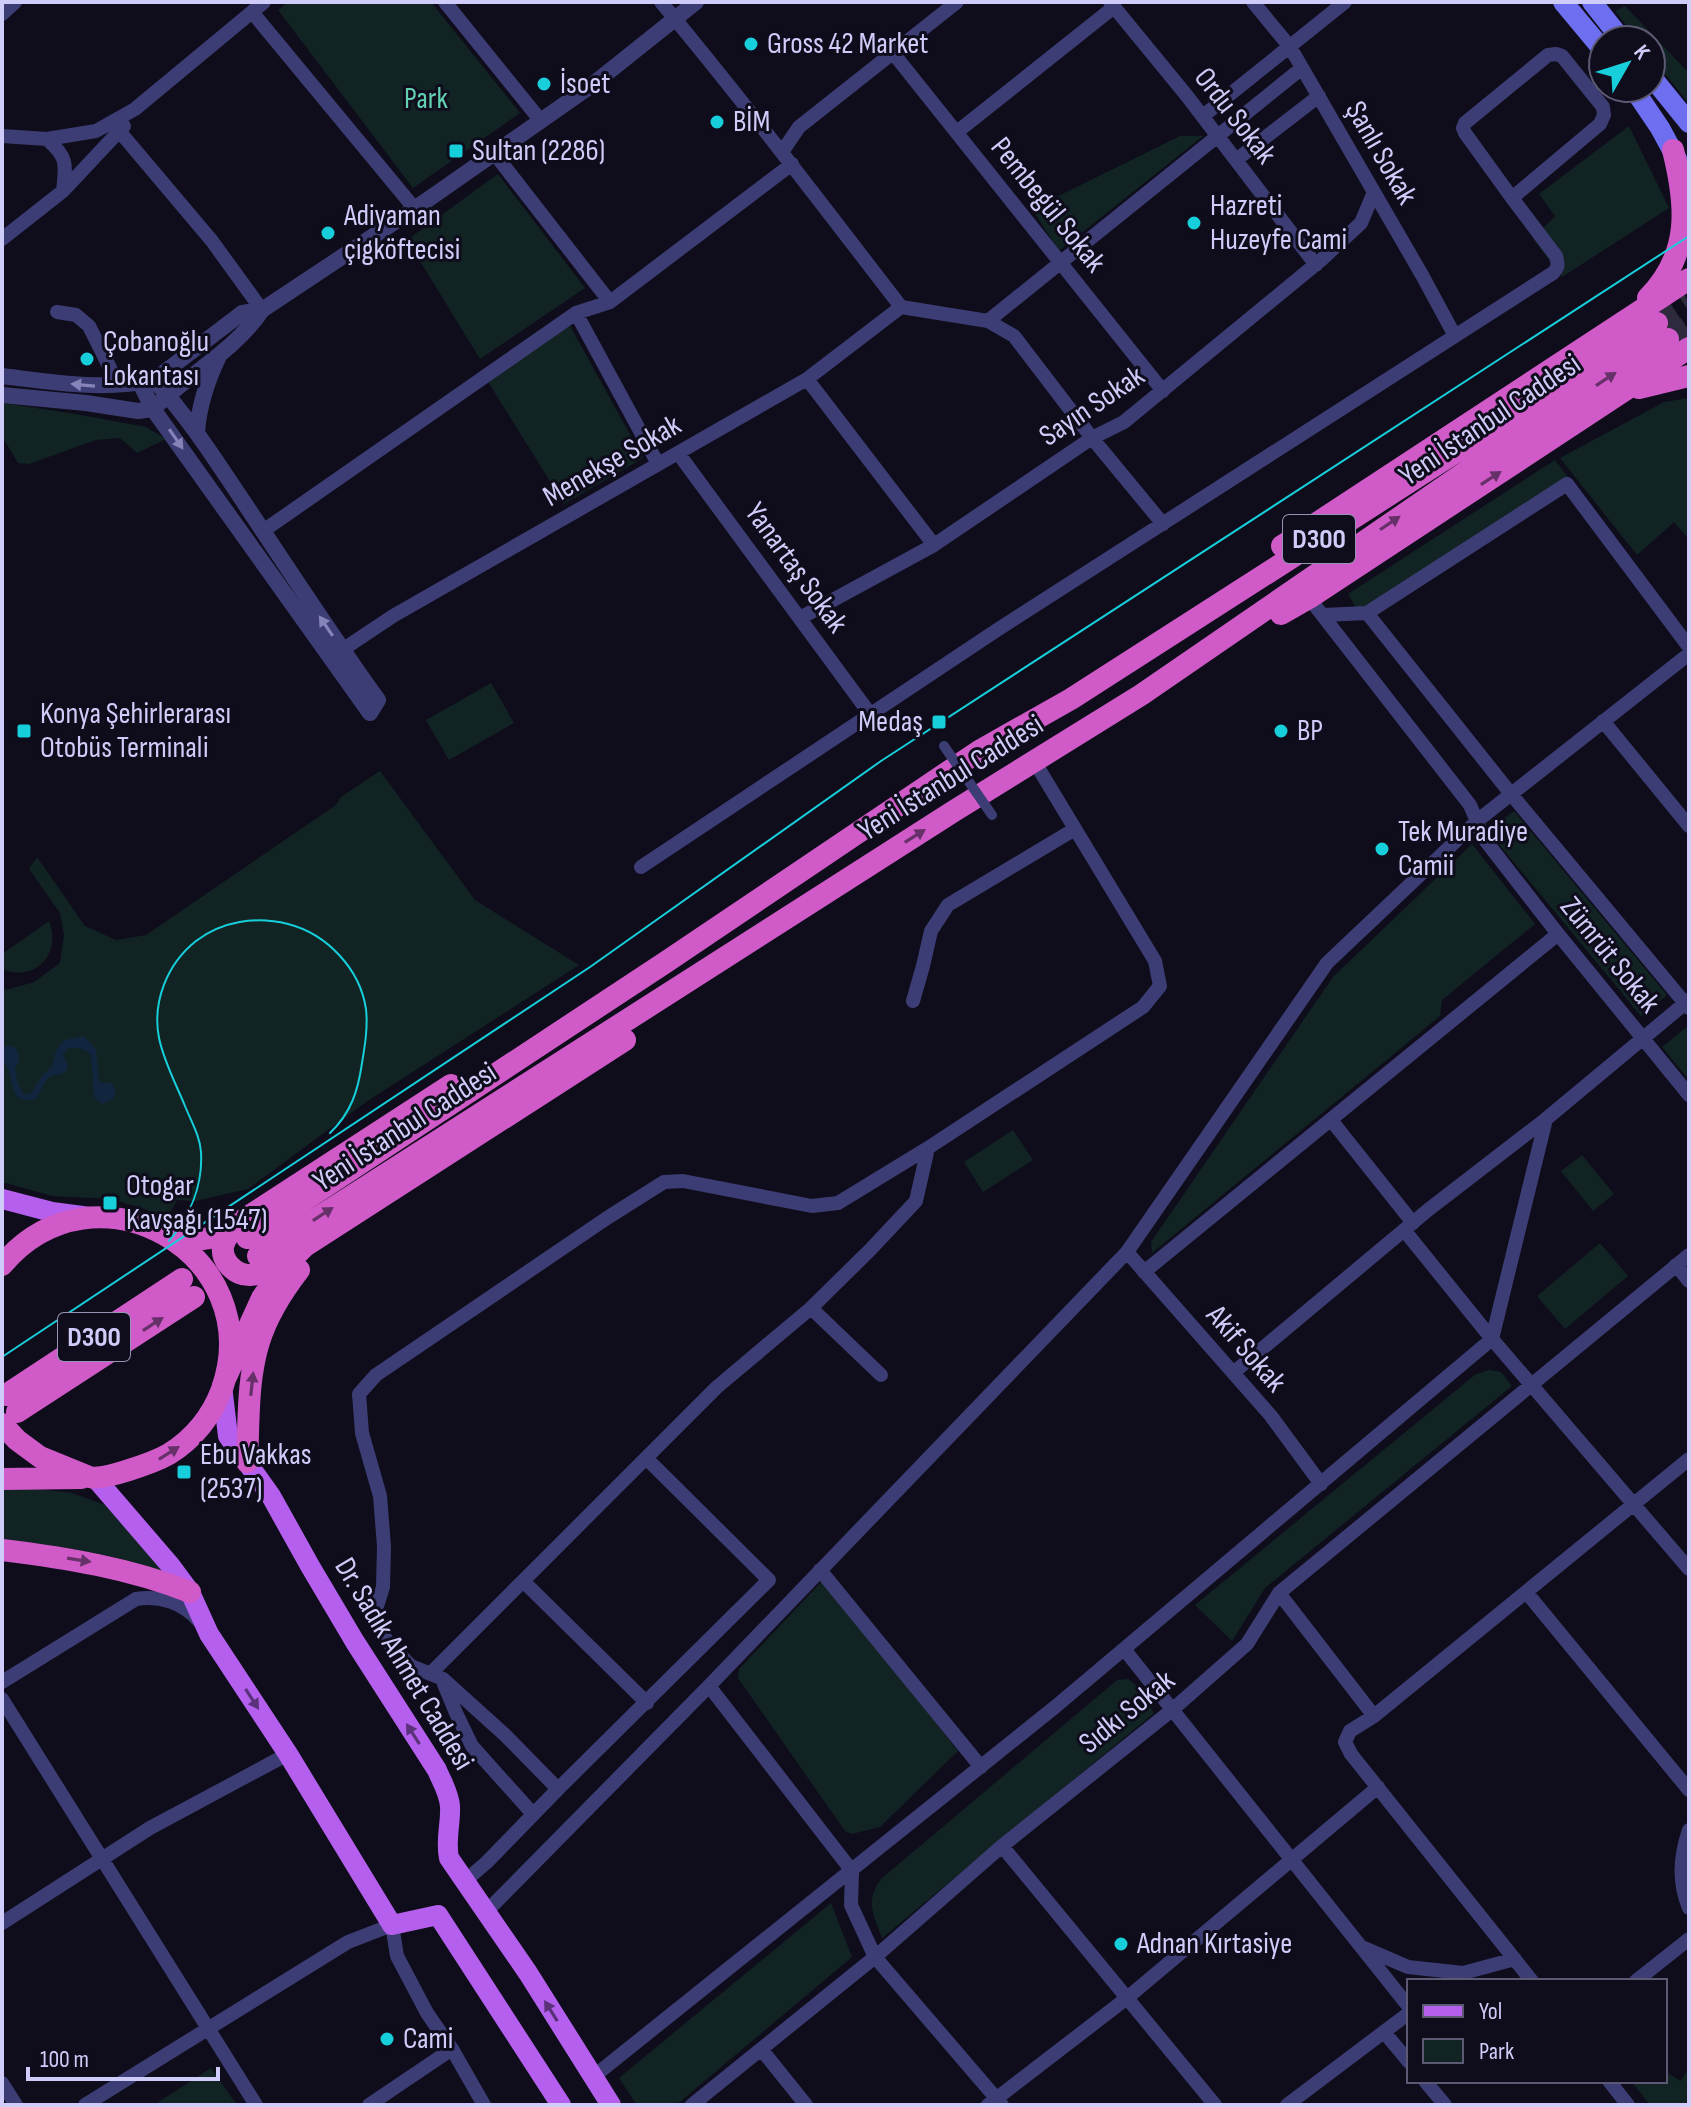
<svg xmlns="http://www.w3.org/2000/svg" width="1691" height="2107" viewBox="0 0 1691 2107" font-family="'Sofia Sans Condensed',sans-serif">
<rect width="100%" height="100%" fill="#0f0d1b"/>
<!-- green -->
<path fill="#112423" d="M 288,2 L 431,2 L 520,113 L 413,188 L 278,10 Z
M 1625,6 L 1686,70 L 1689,68 L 1689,104 L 1651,56 L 1651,40 L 1638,40 L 1615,11 Z
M 1629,126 L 1669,208 L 1562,277 L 1533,239 L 1555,216 L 1539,194 Z
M 1180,136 L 1203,136 L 1059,251 L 1032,209 Z
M 498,174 L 585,288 L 480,359 L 407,240 Z
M 569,324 L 643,458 L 564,504 L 487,380 Z
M 1689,398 L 1689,539 L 1674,522 L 1637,555 L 1560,458 L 1664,402 Z
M 2,403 L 70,413 L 146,427 L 166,439 L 137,453 L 120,438 L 96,440 L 29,464 L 18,463 L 2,436 Z
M 1555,460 L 1568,477 L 1359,613 L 1348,594 Z
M 491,683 L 514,723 L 449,760 L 426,720 Z
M 380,771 L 475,900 L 579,965 L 366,1102 L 248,1189 L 195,1201 L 177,1200 L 166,1220 L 145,1209 L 111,1199 L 52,1196 L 2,1182 L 2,988 L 6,990 L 34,982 L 60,963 L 64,935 L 60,913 L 29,869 L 37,857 L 85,926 L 116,940 L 146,935 L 336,805 L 341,797 Z
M 1514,811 L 1667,995 L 1641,1016 L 1488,831 Z
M 1472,844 L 1535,924 L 1442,1000 L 1440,1016 L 1152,1253 L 1151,1242 L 1333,977 Z
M 49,921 C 62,954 35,983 2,969 L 2,954 Z
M 1689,1025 L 1689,1080 L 1662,1047 Z
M 1013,1130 L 1033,1160 L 983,1192 L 964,1162 Z
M 1582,1155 L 1614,1194 L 1593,1211 L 1561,1171 Z
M 1600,1243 L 1628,1276 L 1565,1329 L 1537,1296 Z
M 1489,1370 L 1501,1372 L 1512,1386 L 1265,1588 L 1232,1641 L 1195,1605 L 1476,1374 Z
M 22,1487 L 72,1493 L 105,1505 L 166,1573 C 113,1553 58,1546 2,1540 L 2,1488 Z
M 823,1580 L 958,1751 L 880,1827 L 852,1834 L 845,1831 L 738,1678 L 739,1669 Z
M 1128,1679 L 1139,1688 L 1154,1713 L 882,1938 C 873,1913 865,1902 881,1879 L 1117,1680 Z
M 831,1903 L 852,1957 L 676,2105 L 637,2105 L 619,2078 Z
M 211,2068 L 237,2105 L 154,2105 Z
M 1689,2068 L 1689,2105 L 1650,2105 L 1631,2081 L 1665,2081 L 1665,2072 L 1681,2081 Z"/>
<!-- water -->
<path fill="#12253f" d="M 84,1036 L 96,1049 L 99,1082 L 112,1083 L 116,1092 L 113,1099 L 102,1104 L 94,1097 L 91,1055 C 83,1048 77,1047 67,1049 L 63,1056 L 68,1065 L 66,1071 L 60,1075 C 45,1073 43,1089 36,1099 C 11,1104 15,1089 9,1071 C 8,1067 4,1064 2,1060 C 0,1056 2,1051 2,1047 L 8,1046 L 15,1047 L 19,1054 L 19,1062 L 15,1067 L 17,1080 L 23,1094 L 30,1094 L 43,1075 L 52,1066 L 56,1051 L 64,1040 Z"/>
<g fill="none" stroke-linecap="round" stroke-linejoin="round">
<!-- trunk-tunnel -->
<path stroke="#2c2a3c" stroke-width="22" stroke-dasharray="22 11" stroke-linecap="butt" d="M 1657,323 L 1689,302
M 1668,339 L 1689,326"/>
<!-- minor -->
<path stroke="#3d3d75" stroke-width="14" d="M 445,2 L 541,121
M 661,2 C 744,102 822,204 901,307 L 988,321 L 1014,336 L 1092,438 L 1163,524
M 1110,2 L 1187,96 L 1316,265
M 1253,2 L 1290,47 L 1422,275 L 1455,336
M 252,12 L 415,209
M 2,14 L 15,2
M 893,53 L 1163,391
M 1203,116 L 1345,2
M 120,132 L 212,241 L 262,310
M 957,132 L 1114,7
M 2,136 L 47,139 L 96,131 L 135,109 L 264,2
M 47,139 C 68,158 66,163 63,191
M 782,152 L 799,127 L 957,2
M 494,153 L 610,302
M 1236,160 L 1319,96
M 2,239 L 63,191 L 124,126
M 57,312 L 76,315 L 89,326 L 118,384
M 576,313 L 658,464
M 988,321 L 1302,68
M 807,379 L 934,545
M 678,453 L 870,714
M 263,531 L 576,313 L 610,302 L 792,164
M 1309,598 L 1470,805 L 1485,840 L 1558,934 L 1689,1095
M 1367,613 L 1567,484 L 1689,647
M 1323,615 L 1367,613 L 1511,794 L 1689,1008
M 800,618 L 934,545 L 1092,438 L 1124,422 L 1321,260 L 1361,223 L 1374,192
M 342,650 L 393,616 L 807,379 L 901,307
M 1603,721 L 1689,826
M 641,867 L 997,630 L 1553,273 C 1559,267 1558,264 1556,256 L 1512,198 L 1600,124 L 1604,115 L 1603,107 L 1562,56 L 1556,54 L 1548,55 L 1465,123 L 1463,128 L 1465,133 L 1512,198
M 913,1001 L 923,966 L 931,931 L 948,905 L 1075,829
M 1331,1120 L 1413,1223
M 1404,1230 L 1492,1339 L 1689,1569
M 1127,1252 L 1271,1416 L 1321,1484
M 1676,1265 L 1689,1281
M 1144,1272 L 1558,934
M 811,1308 L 881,1375
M 1233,1373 L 1428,1210 L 1546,1119
M 820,1570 L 981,1767
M 523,1581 L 647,1703
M 1526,1592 L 1689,1790
M 1279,1593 L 1374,1716
M 1124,1649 L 1409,2007
M 430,1674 L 717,1387 L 811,1308 L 870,1250 L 916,1201 L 928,1148
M 2,1682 L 136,1599 C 160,1595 183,1603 199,1621
M 444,1684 L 456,1713 L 472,1746 L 533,1814
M 709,1686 L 852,1871 L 851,1905 L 875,1957 L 1002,2105
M 2,1699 L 256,2105
M 558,1789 L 769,1580 L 646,1458
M 1689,1830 C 1680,1856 1678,1882 1689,1908
M 1002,1846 L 1215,2105
M 465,1881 L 487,1862 L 558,1789 L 505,1735 L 443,1679 L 411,1666 L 387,1641 L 374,1616 L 383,1587 L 384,1546 L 380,1496 L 362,1433 L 359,1394 L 376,1375 L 607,1218 L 664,1182 L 683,1181 L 812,1206 L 838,1203 L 928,1148 L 1143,1007 L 1160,986 L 1155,961 L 1034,761
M 487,1911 L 709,1686 L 1127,1252 L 1327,963 L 1477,821 L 1689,654
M 2,1923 L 150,1828 L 288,1754
M 1364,1948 L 1408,1967 L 1463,1973
M 1456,1978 L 1463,1973 L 1515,1959
M 1532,1981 L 1351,1754 L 1345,1742 L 1350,1731 L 1374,1716 L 1689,1459
M 1636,1981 L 1689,1939
M 1384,2032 L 1409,2062
M 761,2049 L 806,2105
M 593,2077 L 1055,1707 L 1492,1339 L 1546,1119 L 1689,1000
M 1425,2081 L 1445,2105
M 1609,2081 L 1628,2105
M 2,2083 L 16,2105
M 85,2105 L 348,1942 L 392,1925 L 397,1956 L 427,2013 L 452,2049 L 484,2105
M 369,2105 L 452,2049
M 692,2105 L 875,1957 L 1002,1846 L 1172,1710 L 1247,1644 L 1279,1593 L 1689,1255
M 988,2105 L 1127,1998 L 1378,1787
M 1287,2105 L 1409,2013"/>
<!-- tertiary -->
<path stroke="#3d3d75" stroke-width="16" d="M 2,376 C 52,382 103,391 154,380 C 191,420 220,467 251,513 C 293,576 334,639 378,700 L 370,713 L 153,409 L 138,411 L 86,403 L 2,395
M 154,380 L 242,313 L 262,310 L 423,203 L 592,85 L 696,2
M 140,383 L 153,409 C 187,375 235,351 262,310
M 197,432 C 199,405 207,381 219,356"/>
<!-- secondary -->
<path stroke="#6d6ef0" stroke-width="20" d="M 1563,2 L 1603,50
M 1592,2 L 1622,40
M 1651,76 L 1689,123
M 1633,88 L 1660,128 L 1679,163"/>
<!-- primary -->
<path stroke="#b45fee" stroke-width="20" d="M 2,1199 L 52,1212 L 90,1217
M 222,1386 L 228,1436 L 271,1496 L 310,1566 L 355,1642 L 437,1770 C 442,1782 449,1793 450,1806 C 451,1824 445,1840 449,1858 L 528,1973 L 611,2105
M 96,1479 L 170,1565 L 190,1592 L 209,1634 L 288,1754 L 392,1925 L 438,1915 L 561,2105"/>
<!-- trunk -->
<path stroke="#d05ac8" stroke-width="22" d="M 1648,298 C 1691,254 1687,206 1673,150
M 1639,388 L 1689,376
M 1282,546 L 1689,279
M 1281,614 L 1309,598 L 1689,348
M 237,1225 C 231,1231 225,1238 223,1246 C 221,1262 236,1276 251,1275 C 264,1273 275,1265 285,1258
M 166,1234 C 189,1240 201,1243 223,1233 L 451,1085
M 247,1238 L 666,962 L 979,751 L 1071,699 L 1657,323
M 258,1256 L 954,811 L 1141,695 L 1502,447 L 1668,339
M 2,1265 C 95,1154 269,1254 222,1389 C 212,1416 193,1439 169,1454 C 155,1462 103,1481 89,1477 L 40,1457 L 17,1440 L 2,1424
M 226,1377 L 262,1298 L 283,1268 L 305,1246 L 625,1040
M 6,1395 L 182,1279
M 17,1412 L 194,1297
M 247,1462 C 249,1423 247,1380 259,1342 C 267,1316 282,1292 299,1270
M 2,1479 L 81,1478
M 2,1550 C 67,1558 129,1568 190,1592"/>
<!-- tram -->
<path stroke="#17cedb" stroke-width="2" d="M 169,1241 C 190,1216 203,1185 201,1152 C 200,1136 191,1121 185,1106 C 176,1084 164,1062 159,1038 C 152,1002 167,964 196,941 C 222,921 256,916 288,924 C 327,934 360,969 366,1009 C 368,1027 365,1045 362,1063 C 358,1091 351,1113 330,1133
M 2,1357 L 590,967 L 881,761 L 1689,236"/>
<!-- pedestrian-bridge -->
<path stroke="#3d3d75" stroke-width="10" d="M 944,746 L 992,815"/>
</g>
<!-- one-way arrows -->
<defs><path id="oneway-solid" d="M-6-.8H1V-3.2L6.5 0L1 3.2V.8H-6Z" transform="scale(2)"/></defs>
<g fill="#663069">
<use href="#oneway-solid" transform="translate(1606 379) rotate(-33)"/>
<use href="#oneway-solid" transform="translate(1491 478) rotate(-33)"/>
<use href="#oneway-solid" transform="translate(1390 523) rotate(-34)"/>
<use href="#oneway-solid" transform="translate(915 836) rotate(-32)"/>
<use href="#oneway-solid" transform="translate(323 1214) rotate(-33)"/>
<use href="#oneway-solid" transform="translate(153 1324) rotate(-33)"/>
<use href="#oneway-solid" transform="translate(252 1384) rotate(-84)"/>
<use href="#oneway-solid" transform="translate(169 1453) rotate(-32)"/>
<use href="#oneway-solid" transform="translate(79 1560) rotate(9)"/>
</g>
<g fill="#8684b8">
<use href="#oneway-solid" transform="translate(83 385) rotate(-175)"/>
<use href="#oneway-solid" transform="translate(176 439) rotate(55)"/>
<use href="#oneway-solid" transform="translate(326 626) rotate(-124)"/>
</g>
<g fill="#59327a">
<use href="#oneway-solid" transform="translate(252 1699) rotate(57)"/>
<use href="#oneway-solid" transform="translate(413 1734) rotate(-123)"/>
<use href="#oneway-solid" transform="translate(551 2011) rotate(-122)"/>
</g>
<!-- markers -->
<g fill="#17cedb" stroke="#0f0d1b" stroke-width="3">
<circle cx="751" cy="44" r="8"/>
<circle cx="544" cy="84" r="8"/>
<circle cx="717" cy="122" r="8"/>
<rect x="448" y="143" width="16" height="16" rx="4"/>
<circle cx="1194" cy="223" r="8"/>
<circle cx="328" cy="233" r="8"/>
<circle cx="87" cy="359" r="8"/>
<rect x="931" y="714" width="16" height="16" rx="4"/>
<rect x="16" y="723" width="16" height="16" rx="4"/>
<circle cx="1281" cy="731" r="8"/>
<circle cx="1382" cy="849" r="8"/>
<rect x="102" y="1195" width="16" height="16" rx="4"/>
<rect x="176" y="1464" width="16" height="16" rx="4"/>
<circle cx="1121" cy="1944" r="8"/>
<circle cx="387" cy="2039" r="8"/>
</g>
<g text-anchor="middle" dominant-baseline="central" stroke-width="6" stroke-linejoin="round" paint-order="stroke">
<!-- shield labels -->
<g fill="#0f0d1b" stroke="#9693b7" stroke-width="2">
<rect x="1283" y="515" width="72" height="48" rx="6"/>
<rect x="58" y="1313" width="72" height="48" rx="6"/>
</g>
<g font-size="28" font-weight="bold" fill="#d0ccfa">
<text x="1319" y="539">D300</text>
<text x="94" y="1337">D300</text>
</g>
<!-- poi labels -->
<g font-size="30" fill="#d0ccfa" stroke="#0f0d1b" text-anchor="start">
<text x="767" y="44">Gross 42 Market</text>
<text x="560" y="84">İsoet</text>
<text x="733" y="122">BİM</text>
<text x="472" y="151">Sultan (2286)</text>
<text x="1210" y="206">Hazreti<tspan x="1210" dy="34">Huzeyfe Cami</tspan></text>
<text x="344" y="216">Adiyaman<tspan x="344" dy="34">çigköftecisi</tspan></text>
<text x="103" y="342">Çobanoğlu<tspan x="103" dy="34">Lokantası</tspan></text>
<text x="40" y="714">Konya Şehirlerarası<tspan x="40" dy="34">Otobüs Terminali</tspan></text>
<text x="923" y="722" text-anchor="end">Medaş</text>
<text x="1297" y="731">BP</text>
<text x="1398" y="832">Tek Muradiye<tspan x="1398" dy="34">Camii</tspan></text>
<text x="126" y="1186">Otogar<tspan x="126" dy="34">Kavşağı (1547)</tspan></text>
<text x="200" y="1455">Ebu Vakkas<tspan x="200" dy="34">(2537)</tspan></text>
<text x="1137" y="1944">Adnan Kırtasiye</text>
<text x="403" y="2039">Cami</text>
</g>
<!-- park labels -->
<g font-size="30" fill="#61d1b1" stroke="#0f0d1b">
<text x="426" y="99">Park</text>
</g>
<!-- street labels -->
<g font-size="30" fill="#d0ccfa" stroke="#0f0d1b">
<text transform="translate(1235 116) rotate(52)">Ordu Sokak</text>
<text transform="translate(1381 153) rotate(60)">Şanlı Sokak</text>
<text transform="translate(1048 205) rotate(51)">Pembegül Sokak</text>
<text transform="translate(1092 406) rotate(-34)">Sayın Sokak</text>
<text transform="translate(1490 420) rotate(-34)">Yeni İstanbul Caddesi</text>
<text transform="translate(612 461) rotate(-30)">Menekşe Sokak</text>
<text transform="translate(796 568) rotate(54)">Yanartaş Sokak</text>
<text transform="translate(951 778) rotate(-32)">Yeni İstanbul Caddesi</text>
<text transform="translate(1610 955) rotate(51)">Zümrüt Sokak</text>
<text transform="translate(405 1127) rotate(-33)">Yeni İstanbul Caddesi</text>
<text transform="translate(1246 1349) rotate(49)">Akif Sokak</text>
<text transform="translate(404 1664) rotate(59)">Dr. Sadık Ahmet Caddesi</text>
<text transform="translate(1127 1712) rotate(-39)">Sıdkı Sokak</text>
</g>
</g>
<!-- border -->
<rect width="1691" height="2107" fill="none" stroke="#d0ccfa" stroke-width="8"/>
<!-- legend -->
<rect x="1407" y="1979" width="260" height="104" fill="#0f0d1b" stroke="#5c5974" stroke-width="2"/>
<rect x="1423" y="2005" width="40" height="12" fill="#b45fee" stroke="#5c5974" stroke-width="2"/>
<text x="1479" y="2019" font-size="24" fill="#d0ccfa">Yol</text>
<rect x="1423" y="2039" width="40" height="24" fill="#112423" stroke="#5c5974" stroke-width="2"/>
<text x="1479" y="2059" font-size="24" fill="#d0ccfa">Park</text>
<!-- north arrow -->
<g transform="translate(1627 64) rotate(51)"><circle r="38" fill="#0f0d1b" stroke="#5c5974" stroke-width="2"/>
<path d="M0-6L14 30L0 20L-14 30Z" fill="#17cedb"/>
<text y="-12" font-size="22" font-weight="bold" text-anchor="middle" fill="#d0ccfa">K</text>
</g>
<!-- scale -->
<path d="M28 2067v12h190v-12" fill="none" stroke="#d0ccfa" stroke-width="4"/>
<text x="40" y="2067" font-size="24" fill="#d0ccfa" stroke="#0f0d1b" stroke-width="6" paint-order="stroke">100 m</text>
</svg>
